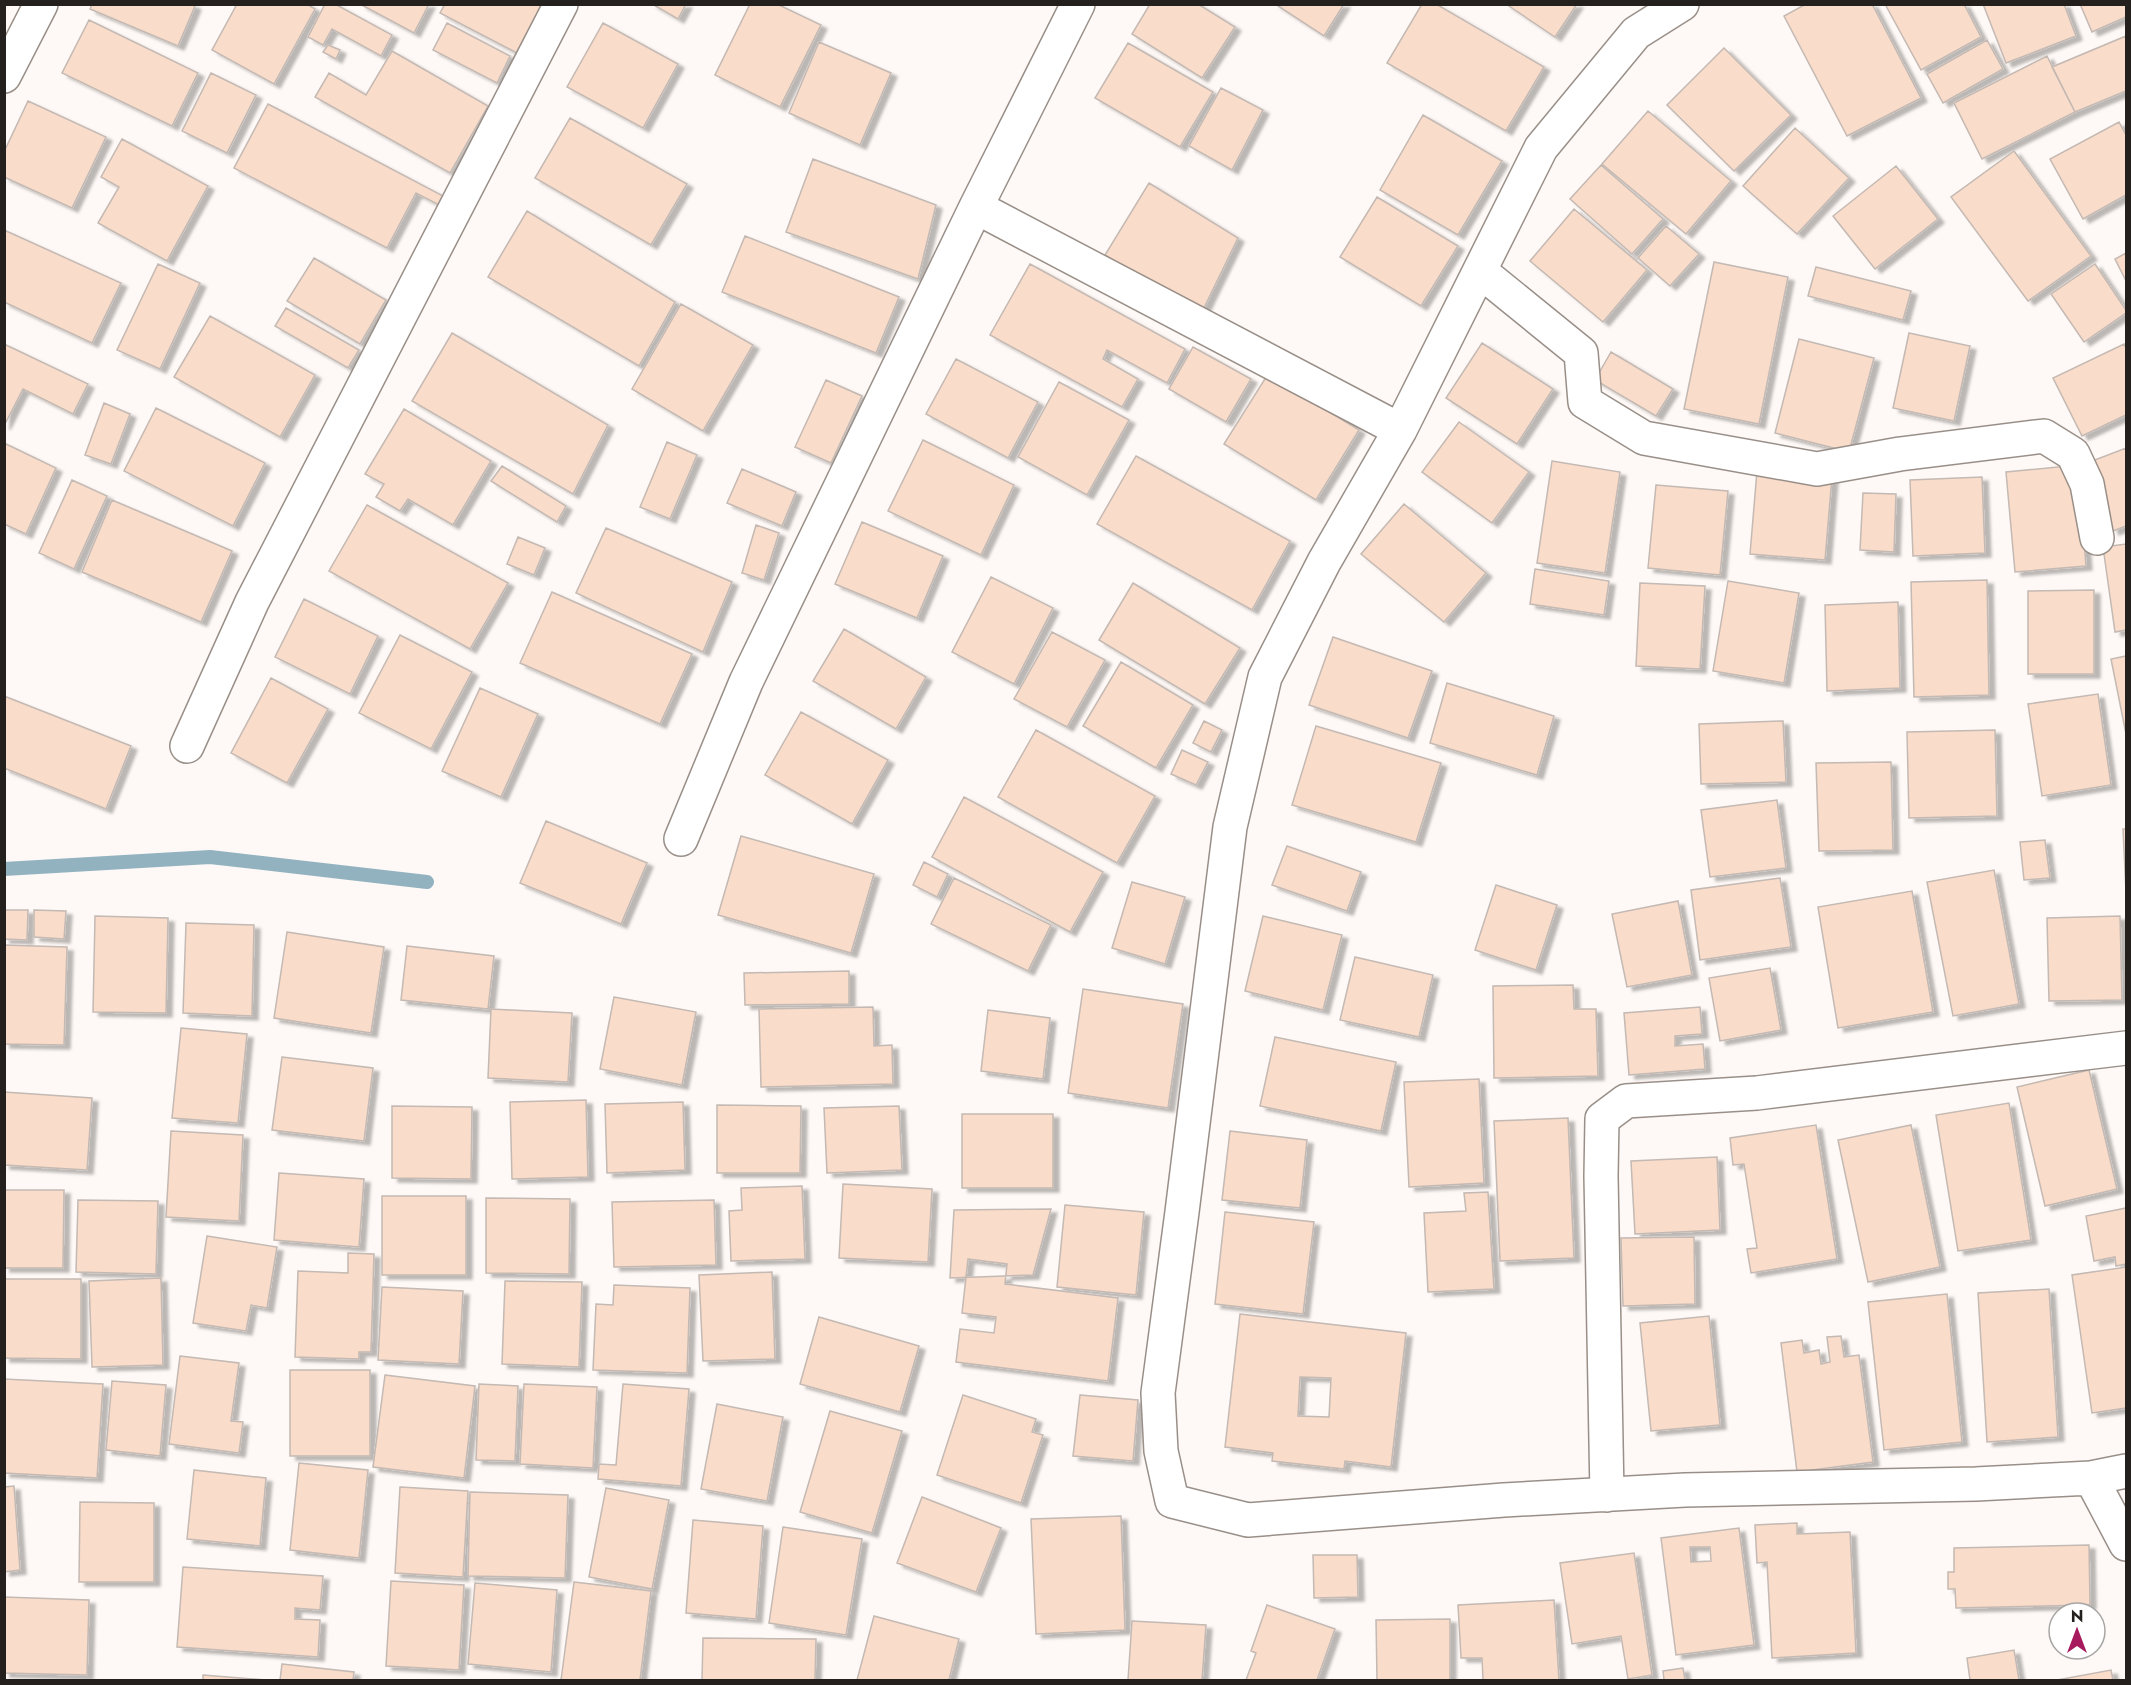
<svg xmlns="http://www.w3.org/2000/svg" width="2131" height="1685" viewBox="0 0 2131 1685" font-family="Jost,sans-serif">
<defs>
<filter id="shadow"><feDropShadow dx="6" dy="4" stdDeviation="1.5" flood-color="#0004"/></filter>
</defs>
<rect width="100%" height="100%" fill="#fef9f6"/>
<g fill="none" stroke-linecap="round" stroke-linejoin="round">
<!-- stream -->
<path stroke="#92b2c0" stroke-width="14" d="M 4,869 L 210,857 L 427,882"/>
</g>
<!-- building -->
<path fill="#f9dcca" stroke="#c4b9b3" stroke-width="1.5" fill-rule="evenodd" filter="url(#shadow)" d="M 92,4 L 191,4 L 195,6 L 178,46 L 90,9 Z
M 237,4 L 307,4 L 315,9 L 274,84 L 212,50 Z
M 325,4 L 335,4 L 392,35 L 381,56 L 332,29 L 323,45 L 308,37 Z
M 360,4 L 429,4 L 414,33 Z
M 445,4 L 545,4 L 519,54 L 440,13 Z
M 652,4 L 686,4 L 678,19 Z
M 750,4 L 777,4 L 821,25 L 780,107 L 715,75 Z
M 1150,4 L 1198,4 L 1235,27 L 1202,78 L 1132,34 Z
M 1275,4 L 1344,4 L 1324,36 Z
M 1422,4 L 1436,4 L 1544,67 L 1506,131 L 1387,63 Z
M 1506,4 L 1577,4 L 1555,37 Z
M 1806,4 L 1872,4 L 1921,98 L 1847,136 L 1784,16 Z
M 1885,4 L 1964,4 L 1981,37 L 1921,70 Z
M 1983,4 L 2064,4 L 2076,36 L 2006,63 Z
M 2080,4 L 2126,4 L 2126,17 L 2092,32 Z
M 89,20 L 198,73 L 172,126 L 62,73 Z
M 447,23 L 510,56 L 497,83 L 433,50 Z
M 603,23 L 678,64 L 643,128 L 567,87 Z
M 2126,36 L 2126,91 L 2075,112 L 2052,67 Z
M 1987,40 L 2003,69 L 1943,103 L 1927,74 Z
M 819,42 L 891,73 L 860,145 L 789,113 Z
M 1128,43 L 1213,92 L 1180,147 L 1095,98 Z
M 328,45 L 340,50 L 336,59 L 323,52 Z
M 1724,48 L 1791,115 L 1734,171 L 1667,105 Z
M 392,51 L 488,106 L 450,173 L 315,97 L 329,73 L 366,95 Z
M 2047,56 L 2075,112 L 1982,159 L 1954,103 Z
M 211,73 L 256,95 L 227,153 L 182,131 Z
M 1221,88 L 1263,110 L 1232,170 L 1189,146 Z
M 28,101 L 106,137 L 72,208 L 4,177 L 4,152 Z
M 268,104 L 445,197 L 441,206 L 416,193 L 387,248 L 234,168 Z
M 1648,111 L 1731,181 L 1686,234 L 1602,164 Z
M 1423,115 L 1502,161 L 1458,235 L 1380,190 Z
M 570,118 L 687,184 L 651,245 L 535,178 Z
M 2119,122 L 2126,135 L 2126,195 L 2083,219 L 2050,159 Z
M 1795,128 L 1849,178 L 1797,234 L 1743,186 Z
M 122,139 L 208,186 L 167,261 L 98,223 L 119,187 L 101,177 Z
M 2014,151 L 2091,256 L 2028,301 L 1951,197 Z
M 813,159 L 936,205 L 918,279 L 786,232 Z
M 1601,165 L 1663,219 L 1632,254 L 1570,199 Z
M 1896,166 L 1938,219 L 1875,269 L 1833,216 Z
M 1149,183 L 1238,238 L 1201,314 L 1105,255 Z
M 1377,197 L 1458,246 L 1421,306 L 1340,257 Z
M 1574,209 L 1647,270 L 1603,322 L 1530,261 Z
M 527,211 L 675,302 L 639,366 L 488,277 Z
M 1666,226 L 1699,254 L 1670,286 L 1638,258 Z
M 4,230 L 121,283 L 92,343 L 4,302 Z
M 745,236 L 899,297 L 876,353 L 722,292 Z
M 2126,253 L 2126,281 L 2115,259 Z
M 314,258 L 386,300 L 360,344 L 287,301 Z
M 1714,262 L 1788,277 L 1759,424 L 1684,409 Z
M 158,264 L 200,283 L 160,369 L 117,350 Z
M 1030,264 L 1185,349 L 1167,383 L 1107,350 L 1103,359 L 1138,379 L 1122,407 L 990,335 Z
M 2095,264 L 2126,310 L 2126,313 L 2084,342 L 2051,294 Z
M 1816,267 L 1911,291 L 1903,320 L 1808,296 Z
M 681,304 L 753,345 L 703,431 L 632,389 Z
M 286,308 L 359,350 L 348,368 L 275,326 Z
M 210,316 L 315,375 L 280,437 L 174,377 Z
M 452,333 L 608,425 L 573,494 L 412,401 Z
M 1909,333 L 1970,346 L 1954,421 L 1893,408 Z
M 1799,339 L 1874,358 L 1849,452 L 1775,433 Z
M 1482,343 L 1553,389 L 1517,444 L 1446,398 Z
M 4,344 L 88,384 L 73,414 L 23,389 L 4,426 Z
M 2124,344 L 2126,348 L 2126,415 L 2082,436 L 2053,378 Z
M 1193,347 L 1251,379 L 1226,422 L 1169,389 Z
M 1611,352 L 1673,389 L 1656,416 L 1595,380 Z
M 956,359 L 1038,402 L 1008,458 L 926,414 Z
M 1268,374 L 1359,430 L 1316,500 L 1224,444 Z
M 826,380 L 862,396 L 831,463 L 795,447 Z
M 1059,382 L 1129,420 L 1087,495 L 1018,457 Z
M 104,403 L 130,414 L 111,464 L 85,455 Z
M 156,408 L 265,463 L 233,526 L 124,471 Z
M 404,409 L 491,461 L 453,525 L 408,499 L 400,511 L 376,497 L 384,484 L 365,474 Z
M 1459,422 L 1529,472 L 1492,523 L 1422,472 Z
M 923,440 L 1014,485 L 981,555 L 888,511 Z
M 667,442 L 697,455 L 670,519 L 640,507 Z
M 4,443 L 56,468 L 26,534 L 4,524 Z
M 2126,448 L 2126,526 L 2113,531 L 2087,463 Z
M 1136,456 L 1290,541 L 1252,610 L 1097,524 Z
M 1552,461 L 1620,472 L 1605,573 L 1537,563 Z
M 2078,465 L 2086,566 L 2015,572 L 2006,472 Z
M 502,466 L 566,506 L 557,522 L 491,481 Z
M 742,469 L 796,492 L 782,526 L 727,503 Z
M 1757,471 L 1832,477 L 1825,560 L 1750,554 Z
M 1982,477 L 1985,553 L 1913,556 L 1910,480 Z
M 72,480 L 107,496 L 74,569 L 39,553 Z
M 1656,485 L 1728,491 L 1720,575 L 1648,568 Z
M 1863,493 L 1896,494 L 1894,552 L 1860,550 Z
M 112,500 L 232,551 L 201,622 L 82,572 Z
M 1404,504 L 1486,573 L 1444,622 L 1361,554 Z
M 367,505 L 508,583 L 470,649 L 329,571 Z
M 862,522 L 943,556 L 917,618 L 835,584 Z
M 756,525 L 779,533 L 764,580 L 742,573 Z
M 606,528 L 732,582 L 703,652 L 576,593 Z
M 518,537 L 545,548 L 534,575 L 507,564 Z
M 2126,544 L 2126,630 L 2115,632 L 2103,547 Z
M 1535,569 L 1609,581 L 1604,615 L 1530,604 Z
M 991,577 L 1053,608 L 1014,684 L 952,652 Z
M 1987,580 L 1989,695 L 1914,697 L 1911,582 Z
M 1728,581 L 1799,593 L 1784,683 L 1713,671 Z
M 1133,583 L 1240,648 L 1205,704 L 1099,640 Z
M 1640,583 L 1705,586 L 1700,669 L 1636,666 Z
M 2094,590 L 2094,674 L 2028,674 L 2028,591 Z
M 552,592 L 692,654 L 660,724 L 520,663 Z
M 304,599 L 378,636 L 350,694 L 275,657 Z
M 1898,602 L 1900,688 L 1827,691 L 1825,605 Z
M 844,629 L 926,677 L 896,729 L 813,681 Z
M 1052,632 L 1105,660 L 1067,727 L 1014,699 Z
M 400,635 L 472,672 L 431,749 L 359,713 Z
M 1333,637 L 1432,671 L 1408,738 L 1309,705 Z
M 2126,656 L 2126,734 L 2111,659 Z
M 1121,662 L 1193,705 L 1156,768 L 1083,726 Z
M 271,678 L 328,709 L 287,783 L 231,753 Z
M 1447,683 L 1554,716 L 1537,775 L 1430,743 Z
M 480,688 L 538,714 L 501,797 L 442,771 Z
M 2098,694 L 2111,785 L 2042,796 L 2028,704 Z
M 4,696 L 131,746 L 106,809 L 4,768 Z
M 801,712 L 888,760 L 852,824 L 765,775 Z
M 1204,721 L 1222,730 L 1211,752 L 1193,743 Z
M 1783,721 L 1786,782 L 1701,784 L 1699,724 Z
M 1316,726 L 1441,763 L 1416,842 L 1292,805 Z
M 1036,730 L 1155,796 L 1117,863 L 998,797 Z
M 1995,730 L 1997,816 L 1909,818 L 1907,732 Z
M 1182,750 L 1208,762 L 1196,785 L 1171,774 Z
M 1891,762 L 1893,850 L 1819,851 L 1816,763 Z
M 964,797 L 1103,872 L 1070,932 L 932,857 Z
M 1777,800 L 1786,868 L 1710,877 L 1701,810 Z
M 546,821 L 647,863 L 621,924 L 520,883 Z
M 2123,829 L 2126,829 L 2126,892 Z
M 741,836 L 874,874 L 851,953 L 718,915 Z
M 2045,840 L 2050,878 L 2024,880 L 2020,842 Z
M 1287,846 L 1361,872 L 1347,911 L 1272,885 Z
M 924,862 L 948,874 L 937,897 L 913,885 Z
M 1994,870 L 2019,1004 L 1953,1016 L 1927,882 Z
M 954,878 L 1051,925 L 1028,971 L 931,924 Z
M 1780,878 L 1791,947 L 1700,960 L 1691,890 Z
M 1132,882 L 1185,897 L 1165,964 L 1112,948 Z
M 1496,885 L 1557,905 L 1536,970 L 1475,950 Z
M 1912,891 L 1933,1012 L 1838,1028 L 1818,907 Z
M 1678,901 L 1692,975 L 1627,987 L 1612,914 Z
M 4,910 L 28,910 L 27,940 L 4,939 Z
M 34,910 L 66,911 L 64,939 L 34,937 Z
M 95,916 L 168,918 L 166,1013 L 93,1012 Z
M 1263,916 L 1342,935 L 1323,1010 L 1245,991 Z
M 2120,916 L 2122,1000 L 2049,1001 L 2047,918 Z
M 186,923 L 254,925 L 252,1016 L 183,1013 Z
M 287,932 L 384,947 L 371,1033 L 274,1018 Z
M 4,945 L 67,947 L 64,1045 L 4,1044 Z
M 407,946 L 494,956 L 488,1009 L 401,1000 Z
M 1355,957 L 1433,975 L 1419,1037 L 1340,1020 Z
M 1770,968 L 1781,1030 L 1720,1041 L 1709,978 Z
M 849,971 L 849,1004 L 745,1005 L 744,973 Z
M 1573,985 L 1574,1009 L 1596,1009 L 1598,1076 L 1494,1078 L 1493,986 Z
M 1083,989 L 1183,1004 L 1168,1108 L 1068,1093 Z
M 614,997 L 696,1012 L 682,1085 L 600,1069 Z
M 873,1007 L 874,1046 L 892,1045 L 893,1084 L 761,1087 L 759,1009 Z
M 1700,1007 L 1702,1034 L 1675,1036 L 1675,1046 L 1703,1044 L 1705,1069 L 1629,1075 L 1624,1013 Z
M 491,1009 L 572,1013 L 568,1082 L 488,1078 Z
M 988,1010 L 1050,1018 L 1043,1079 L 981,1071 Z
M 181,1028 L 247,1034 L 238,1123 L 172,1118 Z
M 1275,1037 L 1396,1062 L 1381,1131 L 1260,1106 Z
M 282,1057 L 373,1068 L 364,1141 L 272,1130 Z
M 2089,1070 L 2117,1189 L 2045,1206 L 2017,1087 Z
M 1479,1079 L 1484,1183 L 1409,1187 L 1404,1082 Z
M 4,1092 L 92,1098 L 87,1170 L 4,1165 Z
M 586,1100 L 588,1177 L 512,1179 L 510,1102 Z
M 683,1102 L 685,1170 L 607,1173 L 605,1104 Z
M 2009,1103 L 2031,1240 L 1958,1251 L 1936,1115 Z
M 717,1105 L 801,1106 L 800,1173 L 717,1173 Z
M 392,1106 L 472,1107 L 471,1179 L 392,1178 Z
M 899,1106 L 902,1170 L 827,1173 L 824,1108 Z
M 962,1114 L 1053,1114 L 1053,1188 L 962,1188 Z
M 1568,1118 L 1574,1258 L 1500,1261 L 1494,1121 Z
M 1816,1125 L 1837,1259 L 1751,1273 L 1747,1249 L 1757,1248 L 1744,1164 L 1733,1165 L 1730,1138 Z
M 1911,1125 L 1940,1267 L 1868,1282 L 1838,1140 Z
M 171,1131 L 243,1135 L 239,1221 L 166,1217 Z
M 1230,1131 L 1307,1140 L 1300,1208 L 1222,1200 Z
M 1717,1157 L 1720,1230 L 1635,1234 L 1631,1161 Z
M 279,1173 L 364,1179 L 359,1247 L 274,1240 Z
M 843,1184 L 932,1189 L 928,1262 L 839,1258 Z
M 802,1186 L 805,1259 L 731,1261 L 729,1211 L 742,1210 L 741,1188 Z
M 4,1190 L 64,1190 L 63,1268 L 4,1268 Z
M 1488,1192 L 1494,1289 L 1428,1292 L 1424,1213 L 1466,1211 L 1464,1193 Z
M 382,1196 L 466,1196 L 466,1275 L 382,1275 Z
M 486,1198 L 570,1199 L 569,1274 L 486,1273 Z
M 78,1200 L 158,1201 L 156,1274 L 76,1272 Z
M 714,1200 L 716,1265 L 614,1267 L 612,1202 Z
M 1065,1205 L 1144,1212 L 1136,1295 L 1057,1287 Z
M 2126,1208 L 2126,1264 L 2116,1266 L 2115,1257 L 2094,1261 L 2086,1216 Z
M 1051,1209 L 1033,1275 L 950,1278 L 954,1210 Z
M 1225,1212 L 1314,1222 L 1303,1314 L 1215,1304 Z
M 207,1236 L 277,1247 L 267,1308 L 251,1305 L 246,1331 L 193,1323 Z
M 1694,1237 L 1695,1304 L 1623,1306 L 1621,1238 Z
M 348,1253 L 374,1254 L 371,1352 L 359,1352 L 359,1359 L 295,1357 L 298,1271 L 348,1273 Z
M 968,1259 L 1007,1264 L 1005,1284 L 1118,1298 L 1108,1381 L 956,1362 L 960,1329 L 994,1333 L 996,1317 L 962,1313 Z
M 2126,1267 L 2126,1408 L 2092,1413 L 2072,1275 Z
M 772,1272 L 775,1359 L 703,1361 L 699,1275 Z
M 161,1278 L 163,1365 L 92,1367 L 89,1281 Z
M 4,1279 L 81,1279 L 81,1359 L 4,1358 Z
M 505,1281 L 582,1282 L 579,1367 L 502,1364 Z
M 614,1285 L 690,1288 L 687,1373 L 593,1370 L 596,1304 L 613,1305 Z
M 382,1287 L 463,1291 L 459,1364 L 378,1360 Z
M 2049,1289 L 2058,1437 L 1987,1442 L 1978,1293 Z
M 1947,1294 L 1962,1442 L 1884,1450 L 1868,1302 Z
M 1240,1314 L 1406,1333 L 1391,1467 L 1345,1461 L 1344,1469 L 1272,1461 L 1273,1453 L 1225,1447 ZM 1300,1377 L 1331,1378 L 1329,1417 L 1298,1416 Z
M 1709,1316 L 1720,1425 L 1651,1431 L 1640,1323 Z
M 819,1317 L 919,1346 L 900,1412 L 800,1384 Z
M 1841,1336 L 1844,1357 L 1859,1355 L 1873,1462 L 1797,1472 L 1781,1343 L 1802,1340 L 1804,1353 L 1819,1350 L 1821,1364 L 1830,1362 L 1827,1337 Z
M 180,1356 L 239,1363 L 231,1421 L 243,1422 L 239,1453 L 169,1444 Z
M 290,1370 L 370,1370 L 370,1456 L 290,1456 Z
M 385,1375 L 475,1386 L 464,1478 L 373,1467 Z
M 4,1379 L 103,1384 L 97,1478 L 4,1473 Z
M 112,1381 L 166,1385 L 160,1456 L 106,1450 Z
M 479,1384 L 518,1386 L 515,1461 L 476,1460 Z
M 524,1384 L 597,1387 L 593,1468 L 520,1464 Z
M 623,1384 L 689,1389 L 681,1486 L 598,1479 L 599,1464 L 616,1465 Z
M 963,1395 L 1036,1419 L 1032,1432 L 1043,1435 L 1021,1503 L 937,1475 Z
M 1080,1395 L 1138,1400 L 1133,1461 L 1073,1456 Z
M 717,1404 L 783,1417 L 767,1501 L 701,1489 Z
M 830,1411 L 902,1431 L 872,1533 L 800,1512 Z
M 299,1463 L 368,1470 L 359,1558 L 290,1550 Z
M 194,1470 L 266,1478 L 260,1546 L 187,1539 Z
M 14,1486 L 20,1570 L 4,1572 L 4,1487 Z
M 400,1487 L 468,1491 L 463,1577 L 395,1573 Z
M 606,1488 L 669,1500 L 652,1589 L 589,1577 Z
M 470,1492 L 568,1495 L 565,1578 L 468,1576 Z
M 922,1497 L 1001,1528 L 976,1592 L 897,1563 Z
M 80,1502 L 154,1503 L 154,1582 L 79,1582 Z
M 1121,1516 L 1125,1630 L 1036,1634 L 1031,1519 Z
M 693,1520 L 763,1526 L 756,1619 L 686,1613 Z
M 1797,1523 L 1797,1534 L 1850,1532 L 1856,1653 L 1772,1658 L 1767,1562 L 1757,1563 L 1755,1525 Z
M 783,1527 L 862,1539 L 846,1635 L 769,1623 Z
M 1739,1528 L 1754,1645 L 1676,1655 L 1661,1538 ZM 1690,1547 L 1710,1547 L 1711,1561 L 1691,1562 Z
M 2089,1545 L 2090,1605 L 1956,1608 L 1955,1589 L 1948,1589 L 1948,1572 L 1954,1572 L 1954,1548 Z
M 1634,1553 L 1652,1675 L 1628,1679 L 1621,1636 L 1572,1644 L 1560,1563 Z
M 1313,1555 L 1357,1555 L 1358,1597 L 1314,1598 Z
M 183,1567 L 323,1576 L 320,1610 L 295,1608 L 295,1619 L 320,1620 L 318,1657 L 177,1647 Z
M 391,1581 L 464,1585 L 459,1670 L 386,1666 Z
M 574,1582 L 651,1591 L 640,1680 L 561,1680 Z
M 475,1583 L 557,1590 L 551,1672 L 468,1664 Z
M 4,1597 L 89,1600 L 87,1675 L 4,1673 Z
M 1554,1600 L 1559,1680 L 1483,1680 L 1482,1658 L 1461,1658 L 1458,1605 Z
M 1267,1605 L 1335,1629 L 1317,1680 L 1246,1680 L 1256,1653 L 1251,1651 Z
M 874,1616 L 959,1639 L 949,1680 L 857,1680 Z
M 1450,1619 L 1450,1680 L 1377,1680 L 1376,1620 Z
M 1132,1621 L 1206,1625 L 1202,1680 L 1128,1680 Z
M 703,1638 L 816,1639 L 815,1680 L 702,1680 Z
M 2014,1650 L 2019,1680 L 1970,1680 L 1967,1658 Z
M 282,1664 L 354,1672 L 353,1680 L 280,1680 Z
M 1683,1668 L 1685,1680 L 1664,1680 L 1663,1671 Z
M 2111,1670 L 2113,1680 L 2057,1680 Z
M 203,1675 L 266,1680 L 203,1680 Z"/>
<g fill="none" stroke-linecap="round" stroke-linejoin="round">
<defs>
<path id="minor" d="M 1682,4 L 1636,33 L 1541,148 L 1400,430 L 1324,562 L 1265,677 L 1230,827 L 1182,1212 L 1158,1393 L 1161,1451 L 1172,1501 L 1248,1520 L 1504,1500 L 1685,1490 L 1976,1484 L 2091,1478 L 2126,1471
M 4,76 L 41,4
M 976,207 L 1400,430
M 1480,271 L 1581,353 L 1585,402 L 1644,438 L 1817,469 L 1900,454 L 2044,436 L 2073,454 L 2087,484 L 2097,538
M 187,746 L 252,602 L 561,4
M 681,839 L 746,682 L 976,207 L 1078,4
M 2091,1478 L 2126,1544
M 1607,1495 L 1601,1176 L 1602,1119 L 1626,1101 L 1757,1093 L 2126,1048"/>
</defs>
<!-- minor casing -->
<use href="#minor" stroke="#998f88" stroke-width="36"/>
<!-- minor -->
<use href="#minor" stroke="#fff" stroke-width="33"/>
</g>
<!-- border -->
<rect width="2131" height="1685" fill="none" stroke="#24201d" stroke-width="12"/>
<!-- north arrow -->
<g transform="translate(2077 1631)"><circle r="28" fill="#ffffff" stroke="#a7a6a5" stroke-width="1.5"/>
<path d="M0-4.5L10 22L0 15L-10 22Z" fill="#a71b5e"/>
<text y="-9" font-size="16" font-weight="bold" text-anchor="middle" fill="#24201d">N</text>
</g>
</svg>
